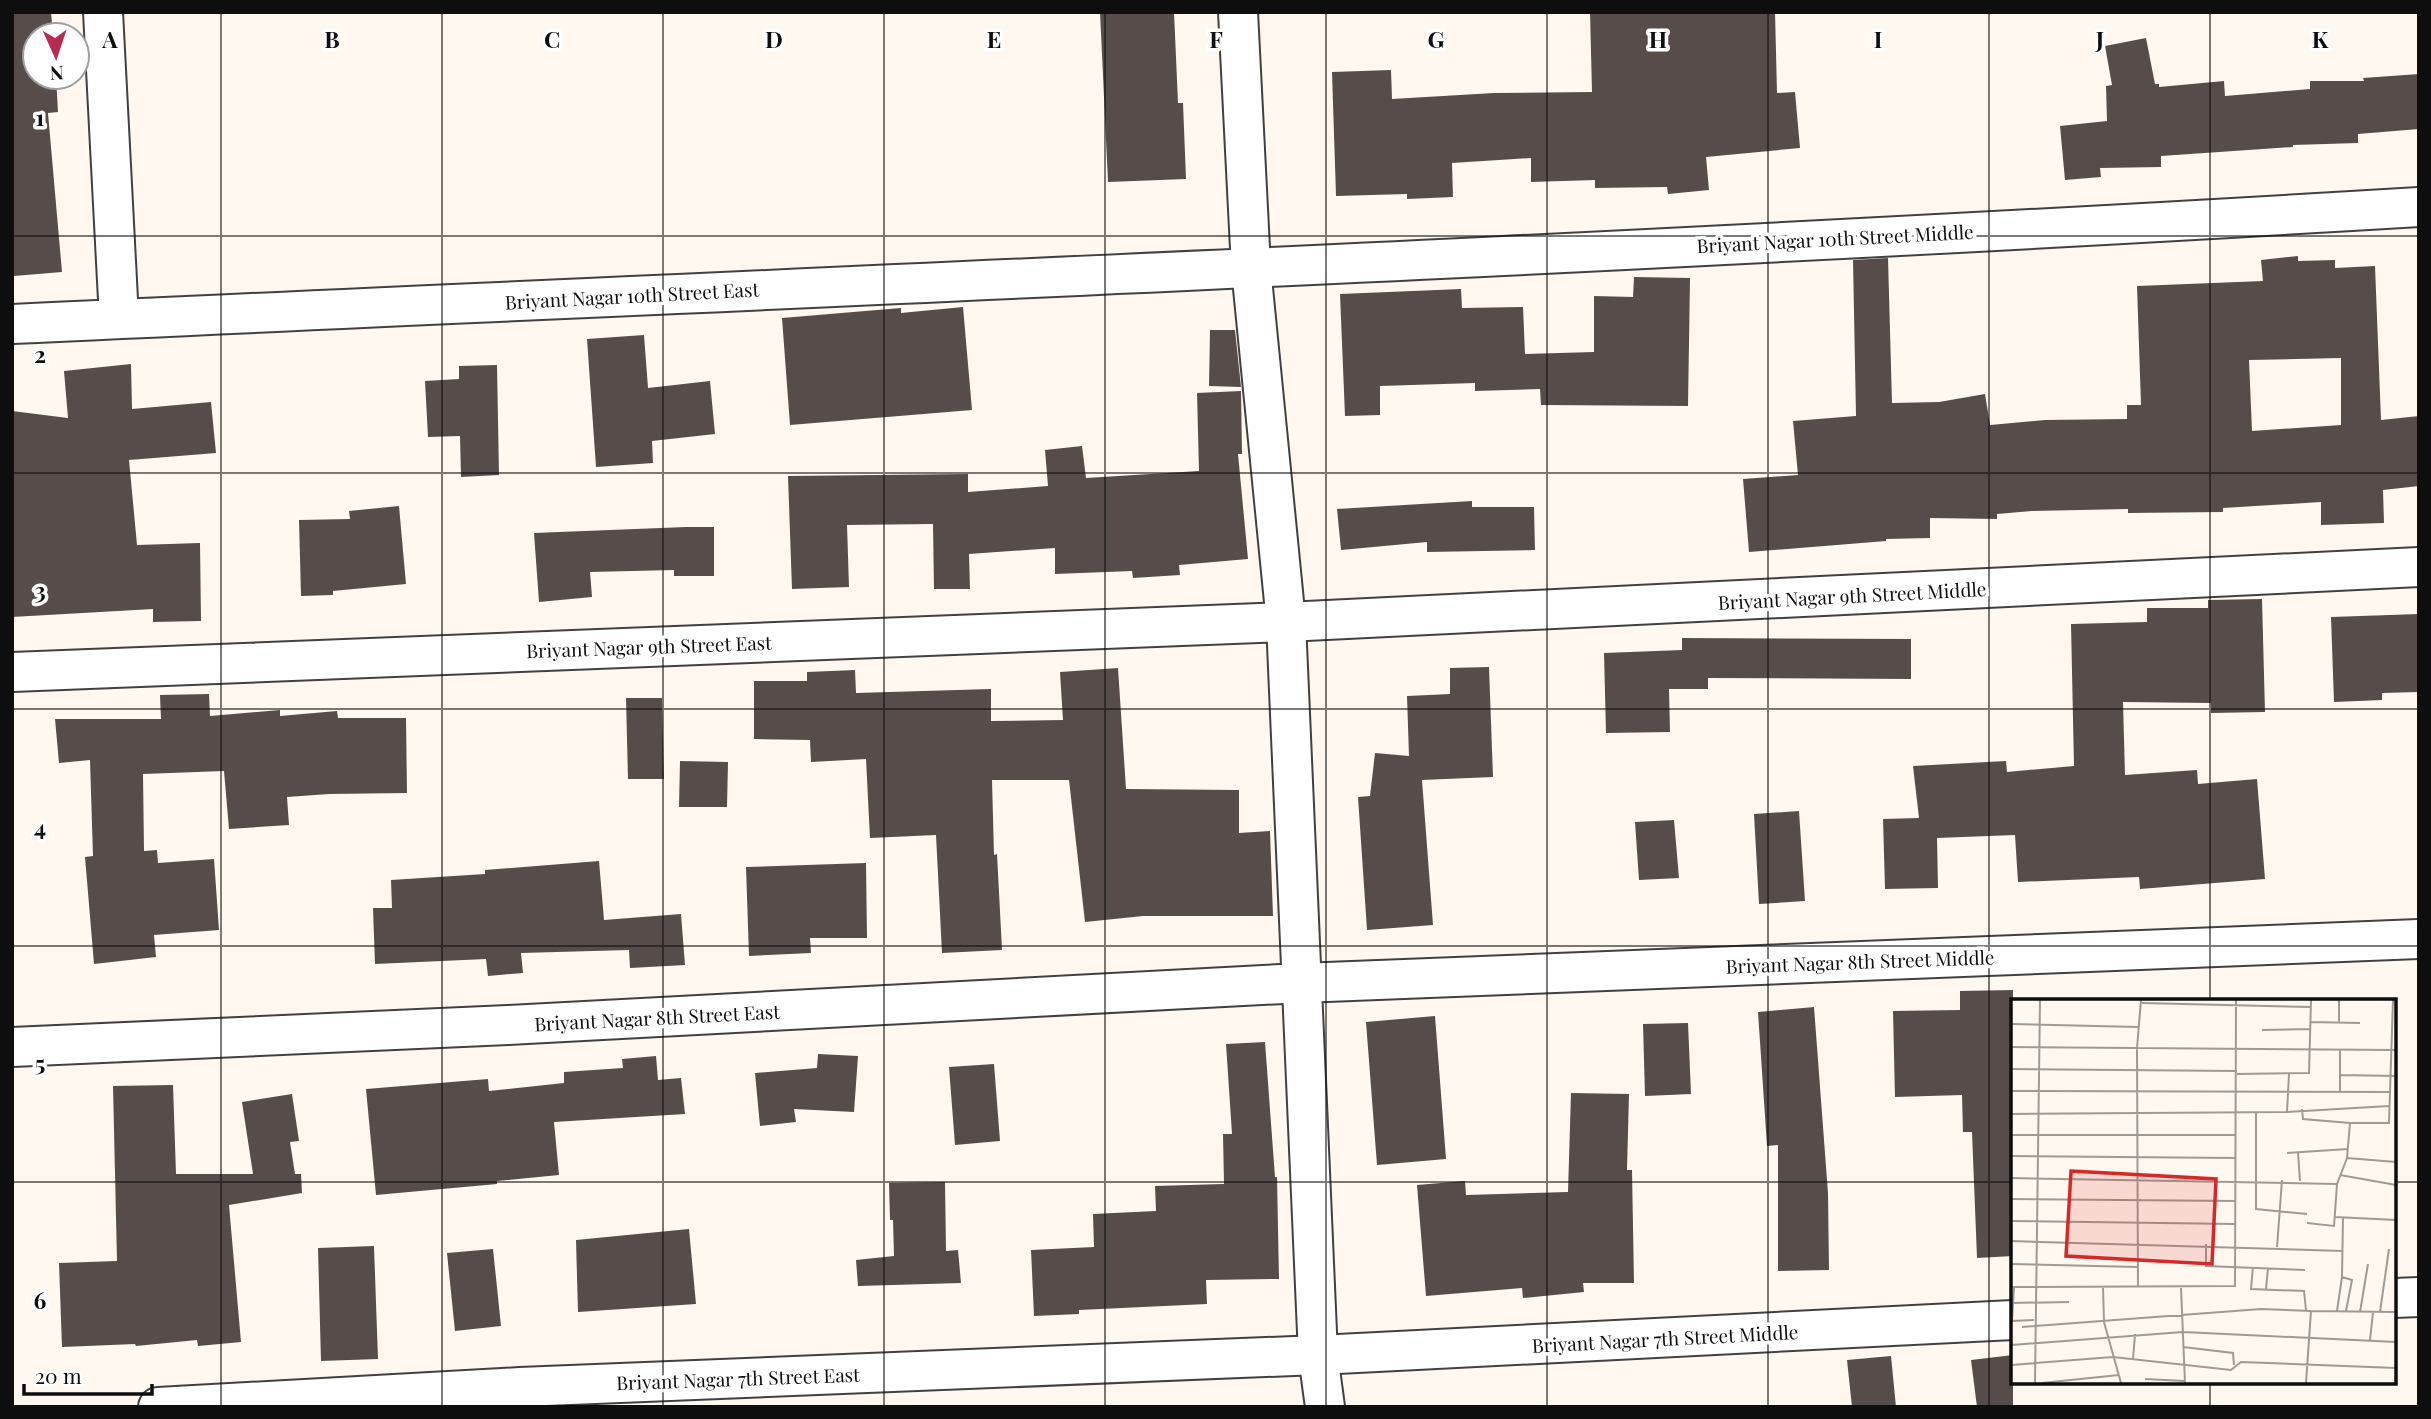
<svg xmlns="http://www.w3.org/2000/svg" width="2431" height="1419" viewBox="0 0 2431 1419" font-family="'Playfair Display',serif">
<rect width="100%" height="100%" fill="#fef8f0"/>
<!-- building -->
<path fill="#564d4b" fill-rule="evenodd" d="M 12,12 L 51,12 L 53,35 L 35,35 L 35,77 L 56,77 L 58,112 L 48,113 L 62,272 L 14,276 L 12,250 Z
M 1100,12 L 1174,12 L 1178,103 L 1183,103 L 1186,179 L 1108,182 Z
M 1590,12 L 1775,12 L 1777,93 L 1795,92 L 1800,148 L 1706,157 L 1709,190 L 1668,194 L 1667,187 L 1595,188 L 1595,180 L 1531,182 L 1531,158 L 1452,163 L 1453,197 L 1407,199 L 1407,194 L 1336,196 L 1332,72 L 1391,70 L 1392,99 L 1494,93 L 1592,92 Z
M 2146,38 L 2155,84 L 2159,84 L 2159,87 L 2224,81 L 2225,96 L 2310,89 L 2310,81 L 2364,81 L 2363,78 L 2419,74 L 2419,129 L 2358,134 L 2358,143 L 2293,145 L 2293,147 L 2161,156 L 2161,167 L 2100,168 L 2101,177 L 2065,180 L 2060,126 L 2107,121 L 2106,86 L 2112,85 L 2105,46 Z
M 2298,256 L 2298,261 L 2335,260 L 2335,268 L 2375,266 L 2381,420 L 2419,416 L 2419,486 L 2383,490 L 2384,523 L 2321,525 L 2321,502 L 2223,508 L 2223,512 L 2128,513 L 2128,509 L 2032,511 L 1997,514 L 1997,519 L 1930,518 L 1930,538 L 1886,539 L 1886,541 L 1749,552 L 1743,479 L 1798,475 L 1793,421 L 1856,416 L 1853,260 L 1888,258 L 1892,403 L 1939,402 L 1985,394 L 1990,425 L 2045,420 L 2127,419 L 2127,405 L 2141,405 L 2137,286 L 2263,281 L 2261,260 ZM 2341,358 L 2341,425 L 2252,431 L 2249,360 Z
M 1634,277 L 1690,278 L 1688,406 L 1541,405 L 1540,389 L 1475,391 L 1475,383 L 1380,386 L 1380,415 L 1345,416 L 1340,294 L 1461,289 L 1462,308 L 1523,307 L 1525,354 L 1594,352 L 1594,296 L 1633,297 Z
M 963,307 L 972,410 L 790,425 L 782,318 L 901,308 L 901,313 Z
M 1210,330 L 1235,330 L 1241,387 L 1209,386 Z
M 644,335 L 648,388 L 710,381 L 715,434 L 652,441 L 653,463 L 596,467 L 587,339 Z
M 131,364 L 132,409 L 211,402 L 216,453 L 129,460 L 137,545 L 200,543 L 201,621 L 153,622 L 153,609 L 12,617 L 12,411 L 68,418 L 64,371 Z
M 497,365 L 499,475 L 461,477 L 460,436 L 428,437 L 425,381 L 459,379 L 459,366 Z
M 1241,391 L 1242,454 L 1238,454 L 1248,559 L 1179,565 L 1180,575 L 1133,578 L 1132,571 L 1055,574 L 1055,548 L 969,554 L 970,589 L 934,589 L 933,524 L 847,525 L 849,587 L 792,589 L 788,476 L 968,474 L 968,492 L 1048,486 L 1045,450 L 1082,446 L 1086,478 L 1199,471 L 1197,393 Z
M 1472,501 L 1472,507 L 1534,507 L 1535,550 L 1427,552 L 1427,542 L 1341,550 L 1337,509 Z
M 399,506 L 406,584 L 333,591 L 333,595 L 301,596 L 299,520 L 350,519 L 349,511 Z
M 686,527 L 714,527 L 714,576 L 674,576 L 674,570 L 590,572 L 592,597 L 539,602 L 534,533 Z
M 2262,599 L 2265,712 L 2211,713 L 2211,703 L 2123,702 L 2125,775 L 2197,770 L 2198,784 L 2257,779 L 2265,879 L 2140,889 L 2139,877 L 2018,882 L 2015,835 L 1937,838 L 1938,888 L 1885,889 L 1883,819 L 1919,818 L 1913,766 L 2006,761 L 2007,772 L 2074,766 L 2071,624 L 2147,622 L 2147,608 L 2208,608 L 2208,600 Z
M 2419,614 L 2419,692 L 2382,693 L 2382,700 L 2334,702 L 2331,617 Z
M 1682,638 L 1911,639 L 1911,679 L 1708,678 L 1708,689 L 1669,689 L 1670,732 L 1606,733 L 1604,653 L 1682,650 Z
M 1489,667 L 1493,777 L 1422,780 L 1433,925 L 1367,930 L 1358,797 L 1370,796 L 1375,753 L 1409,756 L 1407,696 L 1450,694 L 1450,668 Z
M 1118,668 L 1126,789 L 1239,790 L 1239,833 L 1270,831 L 1273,916 L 1143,916 L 1085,922 L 1069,780 L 992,780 L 994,855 L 997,854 L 1002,950 L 942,953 L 936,835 L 870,838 L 866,759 L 811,762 L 810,740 L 754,739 L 754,681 L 807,681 L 807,672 L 855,670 L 856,693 L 991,689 L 991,721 L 1063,720 L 1060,672 Z
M 209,694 L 210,716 L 280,710 L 280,716 L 337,711 L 338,718 L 406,718 L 407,793 L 329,794 L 287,797 L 289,825 L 229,829 L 224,771 L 143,774 L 144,851 L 157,850 L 158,863 L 214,859 L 219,930 L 154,935 L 156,957 L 94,964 L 85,857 L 93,856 L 90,760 L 59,763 L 55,719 L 161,719 L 160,695 Z
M 626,698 L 662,698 L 664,779 L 628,779 Z
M 680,761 L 728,762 L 727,807 L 679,807 Z
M 1799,811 L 1805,901 L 1759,904 L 1754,814 Z
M 1674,820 L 1679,878 L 1639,880 L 1635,822 Z
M 599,861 L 604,920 L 681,914 L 685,965 L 630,968 L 629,950 L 521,953 L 523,973 L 488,976 L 486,959 L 375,964 L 373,908 L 392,908 L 391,880 L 485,874 L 485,870 Z
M 866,863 L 867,938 L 810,938 L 811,953 L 749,956 L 746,867 Z
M 2013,990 L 2013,1256 L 1977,1258 L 1972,1132 L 1963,1132 L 1962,1095 L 1895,1097 L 1893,1011 L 1960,1010 L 1960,991 Z
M 1814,1007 L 1828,1193 L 1829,1270 L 1778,1271 L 1778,1145 L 1767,1146 L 1758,1012 Z
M 1435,1016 L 1446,1159 L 1377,1165 L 1366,1022 Z
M 1688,1023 L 1691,1094 L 1645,1096 L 1643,1024 Z
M 1265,1042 L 1275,1177 L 1277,1177 L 1279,1279 L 1206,1280 L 1207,1304 L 1079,1310 L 1079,1314 L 1034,1316 L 1031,1250 L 1094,1247 L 1093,1214 L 1156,1211 L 1155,1186 L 1224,1184 L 1223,1134 L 1232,1134 L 1226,1044 Z
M 818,1054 L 858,1056 L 854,1112 L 794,1109 L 796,1122 L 760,1126 L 755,1073 L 817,1068 Z
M 656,1056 L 658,1080 L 681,1078 L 685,1114 L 554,1122 L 559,1175 L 497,1181 L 497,1184 L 376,1195 L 366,1089 L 488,1079 L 489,1091 L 564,1083 L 564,1072 L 623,1068 L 622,1059 Z
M 994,1064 L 1000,1141 L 955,1145 L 949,1067 Z
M 173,1085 L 176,1174 L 253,1174 L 242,1102 L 292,1094 L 299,1141 L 290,1142 L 295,1174 L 301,1174 L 302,1193 L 229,1205 L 241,1342 L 198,1346 L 197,1340 L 136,1346 L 135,1344 L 62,1347 L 59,1263 L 117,1261 L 113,1086 Z
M 1571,1093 L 1629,1094 L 1627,1170 L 1632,1170 L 1634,1283 L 1583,1283 L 1584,1292 L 1523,1298 L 1522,1288 L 1426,1296 L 1417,1185 L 1465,1181 L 1466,1195 L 1568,1192 Z
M 945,1182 L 946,1251 L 958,1250 L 961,1283 L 858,1286 L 856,1260 L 894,1256 L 893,1220 L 890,1220 L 889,1183 Z
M 689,1229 L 696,1304 L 578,1312 L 576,1240 Z
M 374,1246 L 378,1359 L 321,1361 L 318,1248 Z
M 493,1249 L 501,1326 L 455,1331 L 447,1253 Z
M 2013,1355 L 2013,1407 L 1977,1407 L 1971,1360 Z
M 1891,1356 L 1896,1407 L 1852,1407 L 1847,1360 Z"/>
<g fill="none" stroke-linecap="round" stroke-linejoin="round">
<defs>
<path id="minor" d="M 103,12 L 119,319
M 12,324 C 814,287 1617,255 2419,207
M 12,672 L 1286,622 L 2419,567
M 12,1047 L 508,1025 L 1301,983 L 2419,939
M 2394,1298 L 2419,1297
M 158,1407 L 520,1387 L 1318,1355 L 2013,1320"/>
<path id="tertiary" d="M 1238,12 L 1251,268 L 1286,622 L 1318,1355 L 1325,1407"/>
</defs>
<!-- minor casing -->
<use href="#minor" stroke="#414141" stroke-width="42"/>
<!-- tertiary casing -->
<use href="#tertiary" stroke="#414141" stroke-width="42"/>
<!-- minor -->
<use href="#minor" stroke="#fff" stroke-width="38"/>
<!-- tertiary -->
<use href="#tertiary" stroke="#fff" stroke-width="38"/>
</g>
<!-- grid -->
<path fill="none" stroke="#0e0e0e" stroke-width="2" stroke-opacity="0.55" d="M 221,12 L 221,1407M 442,12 L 442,1407M 663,12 L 663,1407M 884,12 L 884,1407M 1105,12 L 1105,1407M 1326,12 L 1326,1407M 1547,12 L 1547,1407M 1768,12 L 1768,1407M 1989,12 L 1989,1407M 2210,12 L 2210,1001M 12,236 L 2419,236M 12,473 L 2419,473M 12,709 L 2419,709M 12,946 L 2419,946M 12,1182 L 2013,1182M 2394,1182 L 2419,1182M 2210,1382 L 2210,1407"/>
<g text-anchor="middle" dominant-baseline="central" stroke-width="7" stroke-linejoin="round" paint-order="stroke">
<!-- street labels -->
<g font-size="19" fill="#0e0e0e" stroke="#fff">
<text transform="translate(1835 238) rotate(-3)">Briyant Nagar 10th Street Middle</text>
<text transform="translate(632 295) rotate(-3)">Briyant Nagar 10th Street East</text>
<text transform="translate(1852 595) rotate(-3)">Briyant Nagar 9th Street Middle</text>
<text transform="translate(649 646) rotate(-2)">Briyant Nagar 9th Street East</text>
<text transform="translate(1860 961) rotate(-2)">Briyant Nagar 8th Street Middle</text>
<text transform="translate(657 1017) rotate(-3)">Briyant Nagar 8th Street East</text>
<text transform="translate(1665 1338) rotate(-3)">Briyant Nagar 7th Street Middle</text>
<text transform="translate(738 1378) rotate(-2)">Briyant Nagar 7th Street East</text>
</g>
</g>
<!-- overview -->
<g transform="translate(2011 999)">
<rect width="385" height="385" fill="#fef8f0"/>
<path fill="none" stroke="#9e9a96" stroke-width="2" d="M 130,1 L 126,49 L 385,51M 131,4 L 300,8M 300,23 L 349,24M 328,23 L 328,1M 0,25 L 127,28M 251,31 L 300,30M 0,48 L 126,49 L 127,288M 329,51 L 329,92M 0,70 L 226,72M 226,75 L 298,74 L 300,1M 329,76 L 385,77M 0,92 L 379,93M 291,110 L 292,120 L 339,124M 245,113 L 245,210 L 296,215M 276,113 L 278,75M 0,115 L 276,113 L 378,107M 0,136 L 225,136M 287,153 L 289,182M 276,154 L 337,150M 0,157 L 224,159M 336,159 L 385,163M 329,176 L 385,186M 0,179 L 326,185 L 336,159 L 339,124 L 378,124 L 382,1M 0,200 L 224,202M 324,218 L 385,221M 332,218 L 331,278 L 341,281 L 335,312M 0,222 L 224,225M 296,224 L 323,227 L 326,185M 0,242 L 331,252M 195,245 L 195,267 L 294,271M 266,248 L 271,181M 0,265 L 127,268M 242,268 L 240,290 L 293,292 L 295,311M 0,288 L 224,287 L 225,1M 92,288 L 93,323 L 110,384M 170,289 L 174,384M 255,290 L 257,269M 0,304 L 58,303M 326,312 L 331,278M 349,313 L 357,265M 369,313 L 378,250M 1,322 L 3,288M 1,322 L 23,321M 11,328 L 250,310 L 300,312M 359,341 L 362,313M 0,346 L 172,333 L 385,343M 172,348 L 222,354 L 223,366M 122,360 L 124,335M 0,366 L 102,358 L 220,371 L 230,363 L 385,369M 134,380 L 174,382M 24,384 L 29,1M 31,384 L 108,376M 295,384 L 300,312 L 385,313"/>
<path fill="#d62828" fill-opacity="0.15" stroke="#d62828" stroke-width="3.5" d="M 60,172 L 205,180 L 201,265 L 55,257 Z"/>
<rect width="385" height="385" fill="none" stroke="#0e0e0e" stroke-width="3.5"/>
</g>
<g font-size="23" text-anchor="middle" font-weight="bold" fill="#0e0e0e" stroke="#fff" stroke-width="7" stroke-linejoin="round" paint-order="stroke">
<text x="110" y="48">A</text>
<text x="332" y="48">B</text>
<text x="552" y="48">C</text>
<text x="774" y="48">D</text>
<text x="994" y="48">E</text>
<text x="1216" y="48">F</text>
<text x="1436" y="48">G</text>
<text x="1658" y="48">H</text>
<text x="1878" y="48">I</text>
<text x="2100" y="48">J</text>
<text x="2320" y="48">K</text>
<text x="40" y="126">1</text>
<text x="40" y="363">2</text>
<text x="40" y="599">3</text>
<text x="40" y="836">4</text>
<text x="40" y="1072">5</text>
<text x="40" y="1309">6</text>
</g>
<!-- border -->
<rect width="2431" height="1419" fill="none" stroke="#0e0e0e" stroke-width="28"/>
<!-- north arrow -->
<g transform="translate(56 56) rotate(177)"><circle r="33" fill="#ffffff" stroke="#9f9f9f" stroke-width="2"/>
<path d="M0-5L12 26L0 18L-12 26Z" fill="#b72d52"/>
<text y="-10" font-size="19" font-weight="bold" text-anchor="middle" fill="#0e0e0e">N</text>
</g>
<!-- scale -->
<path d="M24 1384v10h128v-10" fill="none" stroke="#0e0e0e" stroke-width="3.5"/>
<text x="35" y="1384" font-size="21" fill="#0e0e0e" stroke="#ffffff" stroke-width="5" paint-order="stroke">20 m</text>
</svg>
